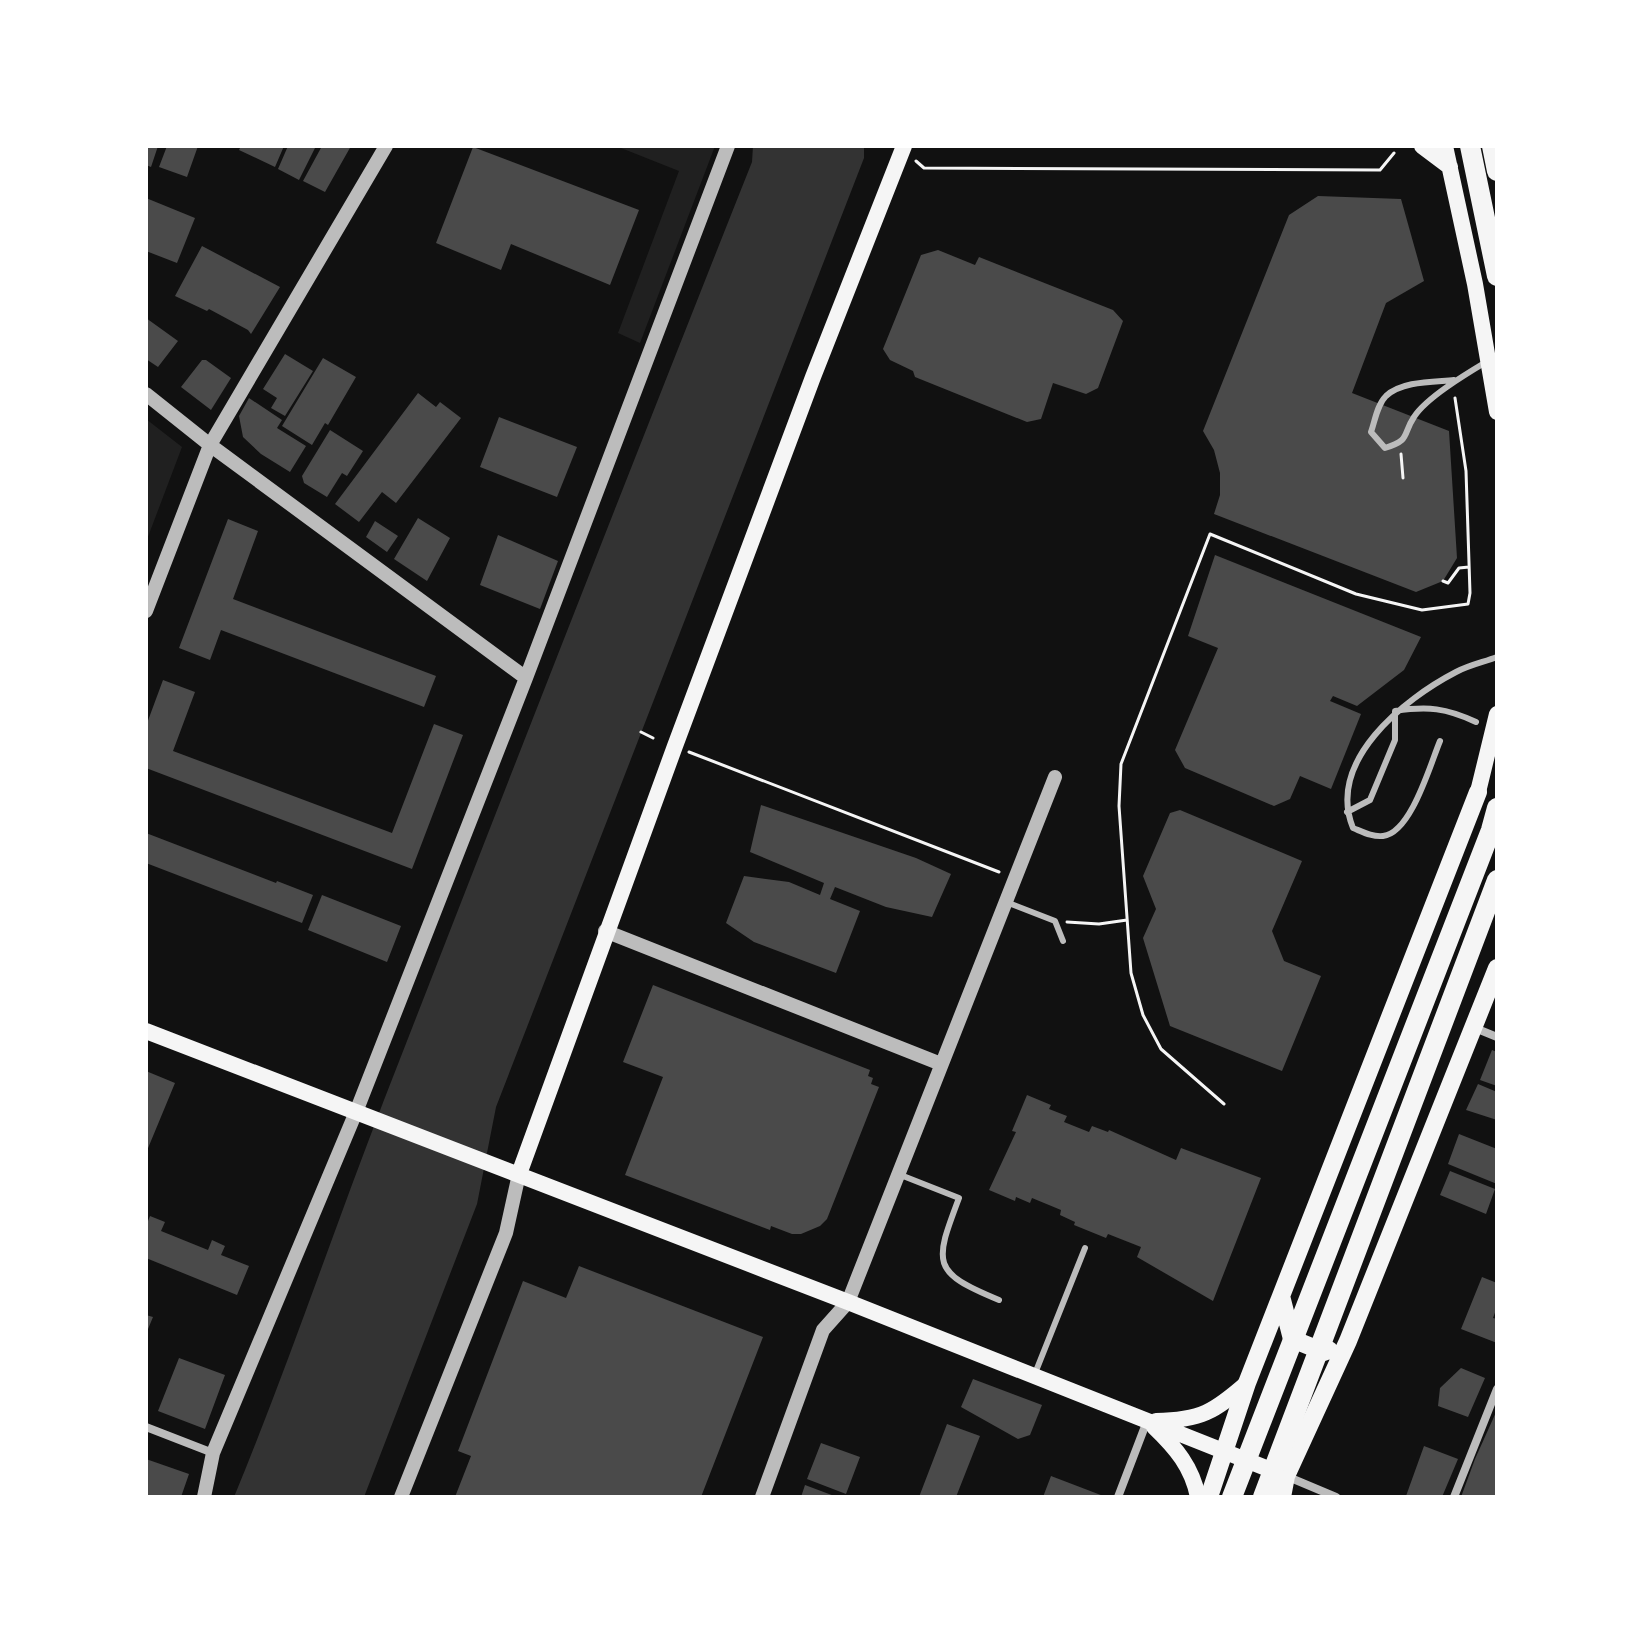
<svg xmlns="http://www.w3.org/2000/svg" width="1643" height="1643" viewBox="0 0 1643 1643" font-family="'Open Sans',sans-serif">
<rect width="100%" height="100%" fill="#111"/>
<!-- green -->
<path fill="#202020" d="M 616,146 L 715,146 L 640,343 L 618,333 L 679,171 Z
M 146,419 L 182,447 L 146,542 Z"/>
<!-- water -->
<path fill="#333" d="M 753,146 L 864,146 L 864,158 L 496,1107 L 477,1204 L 364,1497 L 234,1497 C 288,1366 333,1232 384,1100 C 506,787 628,474 752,162 Z"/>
<!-- building -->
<path fill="#4a4a4a" d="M 146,146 L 158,146 L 151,167 L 146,165 Z
M 167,146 L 198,146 L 187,177 L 159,167 Z
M 241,146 L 284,146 L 275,167 L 239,150 Z
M 288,146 L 316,146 L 299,180 L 278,169 Z
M 322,146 L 351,146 L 325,192 L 303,181 Z
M 473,147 L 639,210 L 610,285 L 511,244 L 501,270 L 436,243 Z
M 1318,196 L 1401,199 L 1424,281 L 1386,303 L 1352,393 L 1449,431 L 1457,558 L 1443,581 L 1416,592 L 1214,514 L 1220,495 L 1220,473 L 1214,450 L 1203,431 L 1289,215 Z
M 146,198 L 195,218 L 177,263 L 146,251 Z
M 202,246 L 280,287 L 251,334 L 248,330 L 209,309 L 207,311 L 175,296 Z
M 938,250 L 975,265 L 979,257 L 1113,310 L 1123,321 L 1098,388 L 1086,394 L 1053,383 L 1041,419 L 1027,422 L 915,377 L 913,371 L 890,360 L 883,349 L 921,255 Z
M 146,318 L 178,341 L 158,367 L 146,359 Z
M 285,354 L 313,371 L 285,416 L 271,408 L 277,398 L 263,389 Z
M 323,358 L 356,377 L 328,425 L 325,423 L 312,445 L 282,426 Z
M 202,360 L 206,360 L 231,378 L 211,410 L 181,387 Z
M 418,393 L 436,407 L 440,402 L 461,418 L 396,503 L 382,492 L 359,522 L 335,504 Z
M 249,398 L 282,420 L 277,428 L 306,446 L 290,472 L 261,454 L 243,437 L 239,416 Z
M 499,417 L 577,447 L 557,497 L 480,467 Z
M 330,430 L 363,451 L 347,476 L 342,473 L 327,497 L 304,483 L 302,476 Z
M 418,518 L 450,538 L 427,581 L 394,559 Z
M 228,519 L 258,531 L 233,599 L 436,676 L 424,707 L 221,630 L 210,660 L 179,648 Z
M 375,521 L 398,536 L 387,552 L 366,537 Z
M 498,535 L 558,561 L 540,609 L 480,585 Z
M 1215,555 L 1421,637 L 1404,670 L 1357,706 L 1333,696 L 1330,701 L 1361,714 L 1331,789 L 1300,776 L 1290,799 L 1274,806 L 1185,768 L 1175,750 L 1218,648 L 1188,636 Z
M 163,680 L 195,692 L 173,751 L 392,833 L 434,724 L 463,735 L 412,869 L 146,768 L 146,726 Z
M 761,805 L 916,858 L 951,874 L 932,917 L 886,907 L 835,887 L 830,899 L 860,911 L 836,973 L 754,942 L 726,923 L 744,876 L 789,882 L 820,895 L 824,883 L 750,852 Z
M 1180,810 L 1302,861 L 1272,931 L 1284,961 L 1321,976 L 1282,1071 L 1170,1026 L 1143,938 L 1156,909 L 1143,876 L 1170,813 Z
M 146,833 L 276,883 L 277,881 L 313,895 L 302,923 L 146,863 Z
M 322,895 L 401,926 L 387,962 L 308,930 Z
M 653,985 L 870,1070 L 868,1076 L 873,1078 L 871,1084 L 879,1087 L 827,1219 L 820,1226 L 801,1234 L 792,1234 L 771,1226 L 770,1230 L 625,1175 L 663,1077 L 623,1062 Z
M 1492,1050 L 1497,1052 L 1497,1086 L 1480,1080 Z
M 146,1071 L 175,1083 L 146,1153 Z
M 1478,1084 L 1497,1092 L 1497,1120 L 1466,1110 Z
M 1027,1095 L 1051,1105 L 1049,1109 L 1067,1116 L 1064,1122 L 1089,1132 L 1092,1126 L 1108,1132 L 1109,1130 L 1176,1160 L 1181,1148 L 1261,1178 L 1213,1301 L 1137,1257 L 1141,1247 L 1108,1234 L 1106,1238 L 1074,1225 L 1075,1222 L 1060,1215 L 1061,1210 L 1032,1198 L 1030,1203 L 1016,1197 L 1015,1201 L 989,1190 L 1016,1132 L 1012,1131 Z
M 1459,1134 L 1497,1149 L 1497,1184 L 1448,1164 Z
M 1450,1171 L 1495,1189 L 1486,1214 L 1440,1195 Z
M 150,1216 L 165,1222 L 161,1231 L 208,1250 L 212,1240 L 225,1246 L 221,1255 L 249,1266 L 237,1295 L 146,1258 L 146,1226 Z
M 579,1266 L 763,1337 L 701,1497 L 455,1497 L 471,1456 L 458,1451 L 523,1281 L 566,1298 Z
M 1482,1277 L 1497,1283 L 1497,1307 L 1493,1318 L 1497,1319 L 1497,1343 L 1461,1329 Z
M 146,1315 L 153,1317 L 146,1334 Z
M 179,1358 L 225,1375 L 205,1429 L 158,1411 Z
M 1461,1368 L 1485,1378 L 1468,1417 L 1438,1406 L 1440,1388 Z
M 973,1379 L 1042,1405 L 1030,1435 L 1018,1439 L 961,1407 Z
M 1497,1410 L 1497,1497 L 1461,1497 L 1475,1459 Z
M 947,1424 L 980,1436 L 956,1497 L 919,1497 Z
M 821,1443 L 860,1457 L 846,1494 L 807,1479 Z
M 1424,1446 L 1458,1459 L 1442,1497 L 1406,1496 Z
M 146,1459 L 189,1474 L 181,1497 L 146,1497 Z
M 1051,1476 L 1106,1497 L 1043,1497 Z
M 805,1485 L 837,1497 L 801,1497 Z"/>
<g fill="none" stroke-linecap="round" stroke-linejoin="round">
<!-- path -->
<path stroke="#f5f5f5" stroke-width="3" d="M 916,161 L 924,168 L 1380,170 L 1394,153
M 1401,454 L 1403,478
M 1443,581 L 1448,583 L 1459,568 L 1469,567
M 641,732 L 653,738
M 689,752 L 999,872
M 1067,922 L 1099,924 L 1127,920
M 1224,1104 L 1161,1049 L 1143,1015 L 1131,973 L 1119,806 L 1121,764 L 1210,534 L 1356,594 L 1422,610 L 1468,604 L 1470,593 L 1466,471 L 1455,398"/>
<!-- service -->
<path stroke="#bcbcbc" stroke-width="6" d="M 1454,380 C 1433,382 1402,381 1386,396 C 1377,405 1375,421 1371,432 L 1385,448 C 1411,440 1402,435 1414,417 C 1426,398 1466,374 1486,362
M 1440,741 C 1430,765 1411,833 1383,836 C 1372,837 1363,832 1353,828 C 1326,761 1404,699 1456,672 C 1469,665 1484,662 1497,657
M 1347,812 L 1370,800 L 1395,740 L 1395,711 C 1428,706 1446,708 1476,722
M 1006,902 L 1055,921 L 1063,941
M 898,1174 L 959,1198 C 934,1264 931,1272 999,1300
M 1034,1376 L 1085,1248"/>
<!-- minor -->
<path stroke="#bcbcbc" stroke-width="8" d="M 1475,1028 L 1497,1037
M 146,1427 L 213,1453
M 1286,1476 L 1336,1497
M 1118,1497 L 1147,1421
M 1454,1497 L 1497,1389"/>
<!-- tertiary -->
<path stroke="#bcbcbc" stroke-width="14" d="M 146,394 L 210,445 L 526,678
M 146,611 L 210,445 L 386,146
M 605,931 L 941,1064
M 204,1497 L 213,1453 L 356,1112 L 526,678 L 728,146
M 401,1497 L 506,1233 L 519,1174
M 762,1497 L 823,1330 L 848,1302 L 1055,777"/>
<!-- secondary -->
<path stroke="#f5f5f5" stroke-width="16" d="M 1422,146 L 1450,167
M 1445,146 L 1475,284 L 1497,412
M 1478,792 L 1497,714
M 146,1031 L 848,1302 L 1281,1474
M 519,1174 L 675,746 L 813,377 L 904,146
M 1156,1421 C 1201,1420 1214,1412 1247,1383
M 1154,1427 C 1176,1448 1192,1467 1198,1497"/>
<!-- primary -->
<path stroke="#f5f5f5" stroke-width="18" d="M 1281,1296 L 1292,1339 L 1324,1352 L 1329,1350
M 1209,1497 L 1247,1383 L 1478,792
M 1282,1497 L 1286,1476 L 1348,1341 L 1497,968"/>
<!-- trunk -->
<path stroke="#f5f5f5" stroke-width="20" d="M 1470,146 L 1497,276
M 1492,146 L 1497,171
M 1232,1497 L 1491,830 L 1497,808
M 1263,1497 L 1497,880"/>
</g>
<!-- border -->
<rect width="1643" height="1643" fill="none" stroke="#ffffff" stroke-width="296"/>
</svg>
